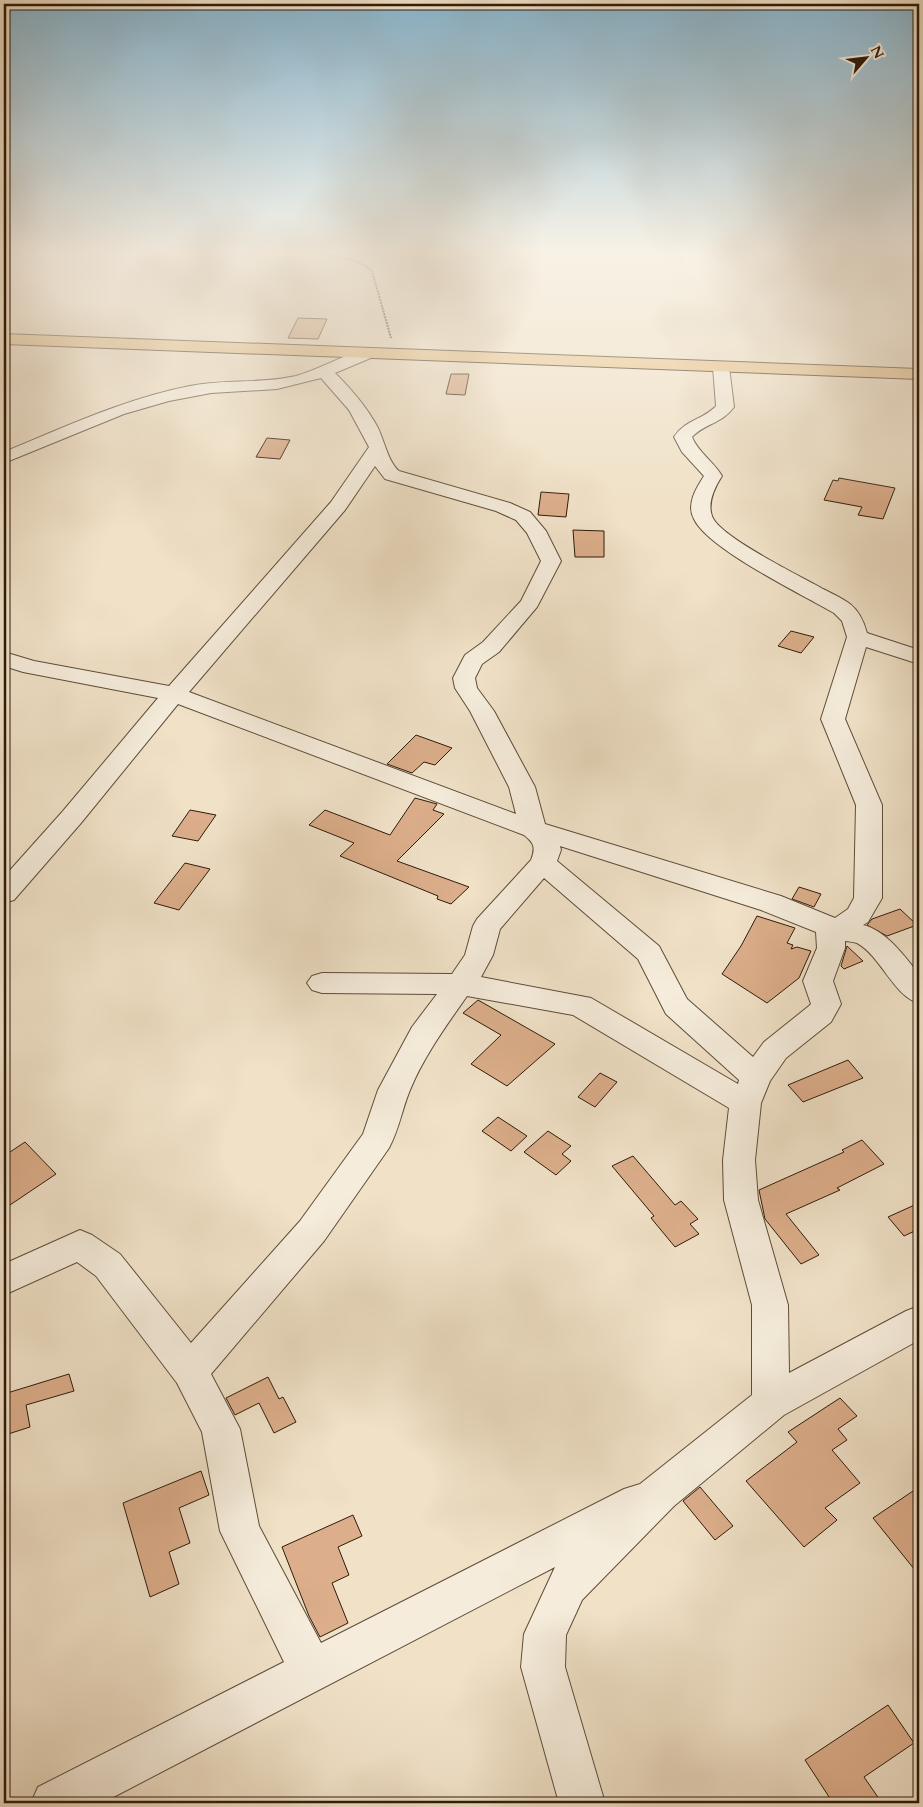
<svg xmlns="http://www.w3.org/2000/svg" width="923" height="1807" viewBox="0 0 923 1807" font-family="Cardo,serif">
<rect width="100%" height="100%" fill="#f0e1c7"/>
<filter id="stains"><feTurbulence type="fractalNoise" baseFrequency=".004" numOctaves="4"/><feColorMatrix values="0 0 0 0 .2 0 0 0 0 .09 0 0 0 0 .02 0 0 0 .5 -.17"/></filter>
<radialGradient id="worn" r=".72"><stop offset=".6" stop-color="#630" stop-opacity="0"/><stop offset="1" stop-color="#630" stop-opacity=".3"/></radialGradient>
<!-- building -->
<path fill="#dcae8b" stroke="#2e1b0a" d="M 298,318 L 327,319 L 318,339 L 288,338 Z
M 451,374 L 469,374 L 465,395 L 446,394 Z
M 267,438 L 290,440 L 280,459 L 256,457 Z
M 839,478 L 895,488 L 883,519 L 858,515 L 862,507 L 824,500 L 833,480 L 838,481 Z
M 541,492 L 569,494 L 566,517 L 538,515 Z
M 573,530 L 604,531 L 604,557 L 575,557 Z
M 791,631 L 814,637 L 801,653 L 778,646 Z
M 416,735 L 452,748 L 435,765 L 424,762 L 412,773 L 387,764 Z
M 415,798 L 437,804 L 433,810 L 444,814 L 397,861 L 469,887 L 451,904 L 437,899 L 438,896 L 340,856 L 354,843 L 309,825 L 325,810 L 390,835 Z
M 190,810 L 216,815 L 198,841 L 172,836 Z
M 185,863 L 210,869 L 179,910 L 154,903 Z
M 799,887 L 821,894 L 814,907 L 792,899 Z
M 900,909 L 917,925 L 887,936 L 867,925 L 872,919 Z
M 757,916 L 795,928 L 787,943 L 793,945 L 791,949 L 797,947 L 811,951 L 799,978 L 767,1003 L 722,974 L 741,946 Z
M 847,946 L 863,961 L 844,969 L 841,966 Z
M 478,1000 L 555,1044 L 507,1086 L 471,1064 L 501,1035 L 463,1013 Z
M 848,1060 L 863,1078 L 803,1102 L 788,1085 Z
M 600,1073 L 617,1082 L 595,1107 L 578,1097 Z
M 498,1117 L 527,1136 L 511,1151 L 482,1131 Z
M 548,1131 L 571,1146 L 562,1154 L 571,1161 L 556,1175 L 524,1152 Z
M 862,1140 L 884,1164 L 837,1188 L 840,1190 L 786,1214 L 819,1255 L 801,1264 L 765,1219 L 759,1190 L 844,1152 L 842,1150 Z
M 25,1142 L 56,1174 L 4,1209 L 4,1156 Z
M 633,1156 L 675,1205 L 681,1201 L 698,1219 L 690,1224 L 699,1234 L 675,1247 L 651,1218 L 654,1216 L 612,1166 Z
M 919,1203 L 919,1229 L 904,1236 L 888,1217 Z
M 69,1374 L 74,1391 L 26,1405 L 30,1427 L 5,1435 L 4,1394 Z
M 268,1377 L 279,1399 L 283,1397 L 296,1422 L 274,1433 L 259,1403 L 235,1415 L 226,1398 Z
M 840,1398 L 857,1416 L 838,1429 L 847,1440 L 832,1450 L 860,1483 L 825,1508 L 837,1520 L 804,1547 L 746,1481 L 797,1442 L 788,1432 Z
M 201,1471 L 209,1495 L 179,1508 L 190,1543 L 169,1552 L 179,1584 L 150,1597 L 123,1503 Z
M 700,1487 L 733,1526 L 715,1540 L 683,1501 Z
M 919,1487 L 919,1575 L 873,1518 Z
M 353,1515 L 362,1536 L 338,1547 L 349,1575 L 332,1583 L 348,1623 L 320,1637 L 309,1616 L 282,1547 Z
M 888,1705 L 914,1743 L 864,1777 L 882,1803 L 833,1803 L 805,1760 Z"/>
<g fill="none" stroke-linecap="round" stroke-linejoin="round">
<defs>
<path id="street" d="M 367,349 L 373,351 L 375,354 L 373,357 L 335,373 C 351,389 366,406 377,426 C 384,439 388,462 399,471 L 510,503 L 530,512 L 546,531 L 561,561 L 537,607 L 499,652 L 482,664 L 475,678 L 477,688 L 494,711 L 535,787 L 545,824 L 781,896 L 835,918 L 848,909 L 854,898 L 856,805 L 821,719 L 847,637 L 842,621 L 834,613 C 803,595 708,549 694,519 C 686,505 696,488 704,476 L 682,452 L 674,437 C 686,419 703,420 716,406 L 713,367 L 715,364 L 727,364 L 729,367 L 734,407 C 723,423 704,424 692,437 C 698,452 714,462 722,476 C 715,487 707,502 712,516 C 718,536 802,577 823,589 C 831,593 842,598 850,604 C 859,611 864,622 867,633 L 919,650 L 919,664 L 866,647 L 845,719 L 882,805 L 882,898 L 868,922 L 863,925 C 887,931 904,956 919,974 L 919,1003 C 894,997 881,956 857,943 C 853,942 848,941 845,941 L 845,948 L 833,981 L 841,1004 L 831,1022 L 786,1058 L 770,1081 L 761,1103 L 755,1160 L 758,1200 L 788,1305 L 789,1373 L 906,1311 L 919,1306 L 919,1340 L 784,1415 L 674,1506 L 582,1600 L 566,1635 L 565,1667 L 605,1803 L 559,1803 L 521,1667 L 524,1634 L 555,1567 L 102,1803 L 31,1803 L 38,1787 L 284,1662 L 220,1531 L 202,1432 L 177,1383 L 96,1276 L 77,1262 L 4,1295 L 4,1264 L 80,1230 L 92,1235 L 120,1254 L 191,1343 L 300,1221 L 363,1134 L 378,1090 L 412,1027 L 437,994 L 322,993 L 312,990 L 307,983 L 312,976 L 322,973 L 452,974 L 465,955 L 473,926 L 477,919 L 531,860 C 536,847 534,843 524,835 L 178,704 L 81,823 L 14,900 L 4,903 L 4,877 L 63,811 L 158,698 L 23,672 L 4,666 L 4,652 L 34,661 L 169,686 L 331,502 L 369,447 L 349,410 L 321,378 L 277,389 L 211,393 L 169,401 L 124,414 L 4,463 L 4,452 C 65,427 124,399 190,386 C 225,379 261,384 296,376 C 320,369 343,355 367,349 ZM 375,466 L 385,479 L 496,511 L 516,520 L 527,533 L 541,561 L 521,601 L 483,642 L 465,655 L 453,678 L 455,688 L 470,711 L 509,787 L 516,814 L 189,692 L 345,510 ZM 560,846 L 761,910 L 816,932 L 817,948 L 803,981 L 811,1004 L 809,1006 L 764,1042 L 753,1057 L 687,999 L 659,946 L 557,861 L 561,850 ZM 544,878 L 638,959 L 666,1014 L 739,1080 L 738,1084 L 591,998 L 481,977 L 493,955 L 500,929 ZM 467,996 L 573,1015 L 729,1108 L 723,1160 L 724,1200 L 752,1305 L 752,1395 L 640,1484 L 624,1489 L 321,1643 L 259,1526 L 240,1429 L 211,1374 L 324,1241 L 389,1148 C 399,1130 402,1109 410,1090 C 424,1056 446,1026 467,996 Z"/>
<path id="primary" d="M 4,334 L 919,369 L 919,379 L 4,344 Z"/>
</defs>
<!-- street casing -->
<use href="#street" stroke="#5e4c39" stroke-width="2"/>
<!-- primary casing -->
<use href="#primary" stroke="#2e1b0a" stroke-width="2"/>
<!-- path -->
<path stroke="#2e1b0a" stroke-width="2" stroke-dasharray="2 1" stroke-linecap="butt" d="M 306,251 C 329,258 354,254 372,271 L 391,338"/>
<!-- street -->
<use href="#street" fill="#f5ecdb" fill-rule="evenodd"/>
<!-- primary -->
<use href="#primary" fill="#e8c084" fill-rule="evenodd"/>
</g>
<!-- sky -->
<linearGradient id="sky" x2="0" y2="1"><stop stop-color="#89b8d2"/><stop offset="0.5" stop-color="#f8f2e6"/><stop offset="1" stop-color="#f8f2e6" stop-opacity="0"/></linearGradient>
<rect width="923" height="504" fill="url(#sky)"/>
<!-- margin -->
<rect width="923" height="1807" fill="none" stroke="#f0e1c7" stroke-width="20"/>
<rect x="5" y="5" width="913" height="1797" fill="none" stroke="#2e1b0a" stroke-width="2.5"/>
<rect x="10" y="10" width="903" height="1787" fill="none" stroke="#2e1b0a"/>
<!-- north arrow -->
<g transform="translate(866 58) rotate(62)" stroke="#f5ecdb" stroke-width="4" paint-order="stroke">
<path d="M0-4L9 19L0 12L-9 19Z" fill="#2e1b0a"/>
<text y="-8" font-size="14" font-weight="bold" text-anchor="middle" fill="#2e1b0a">N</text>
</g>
<rect width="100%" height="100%" filter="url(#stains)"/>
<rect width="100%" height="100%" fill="url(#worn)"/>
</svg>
